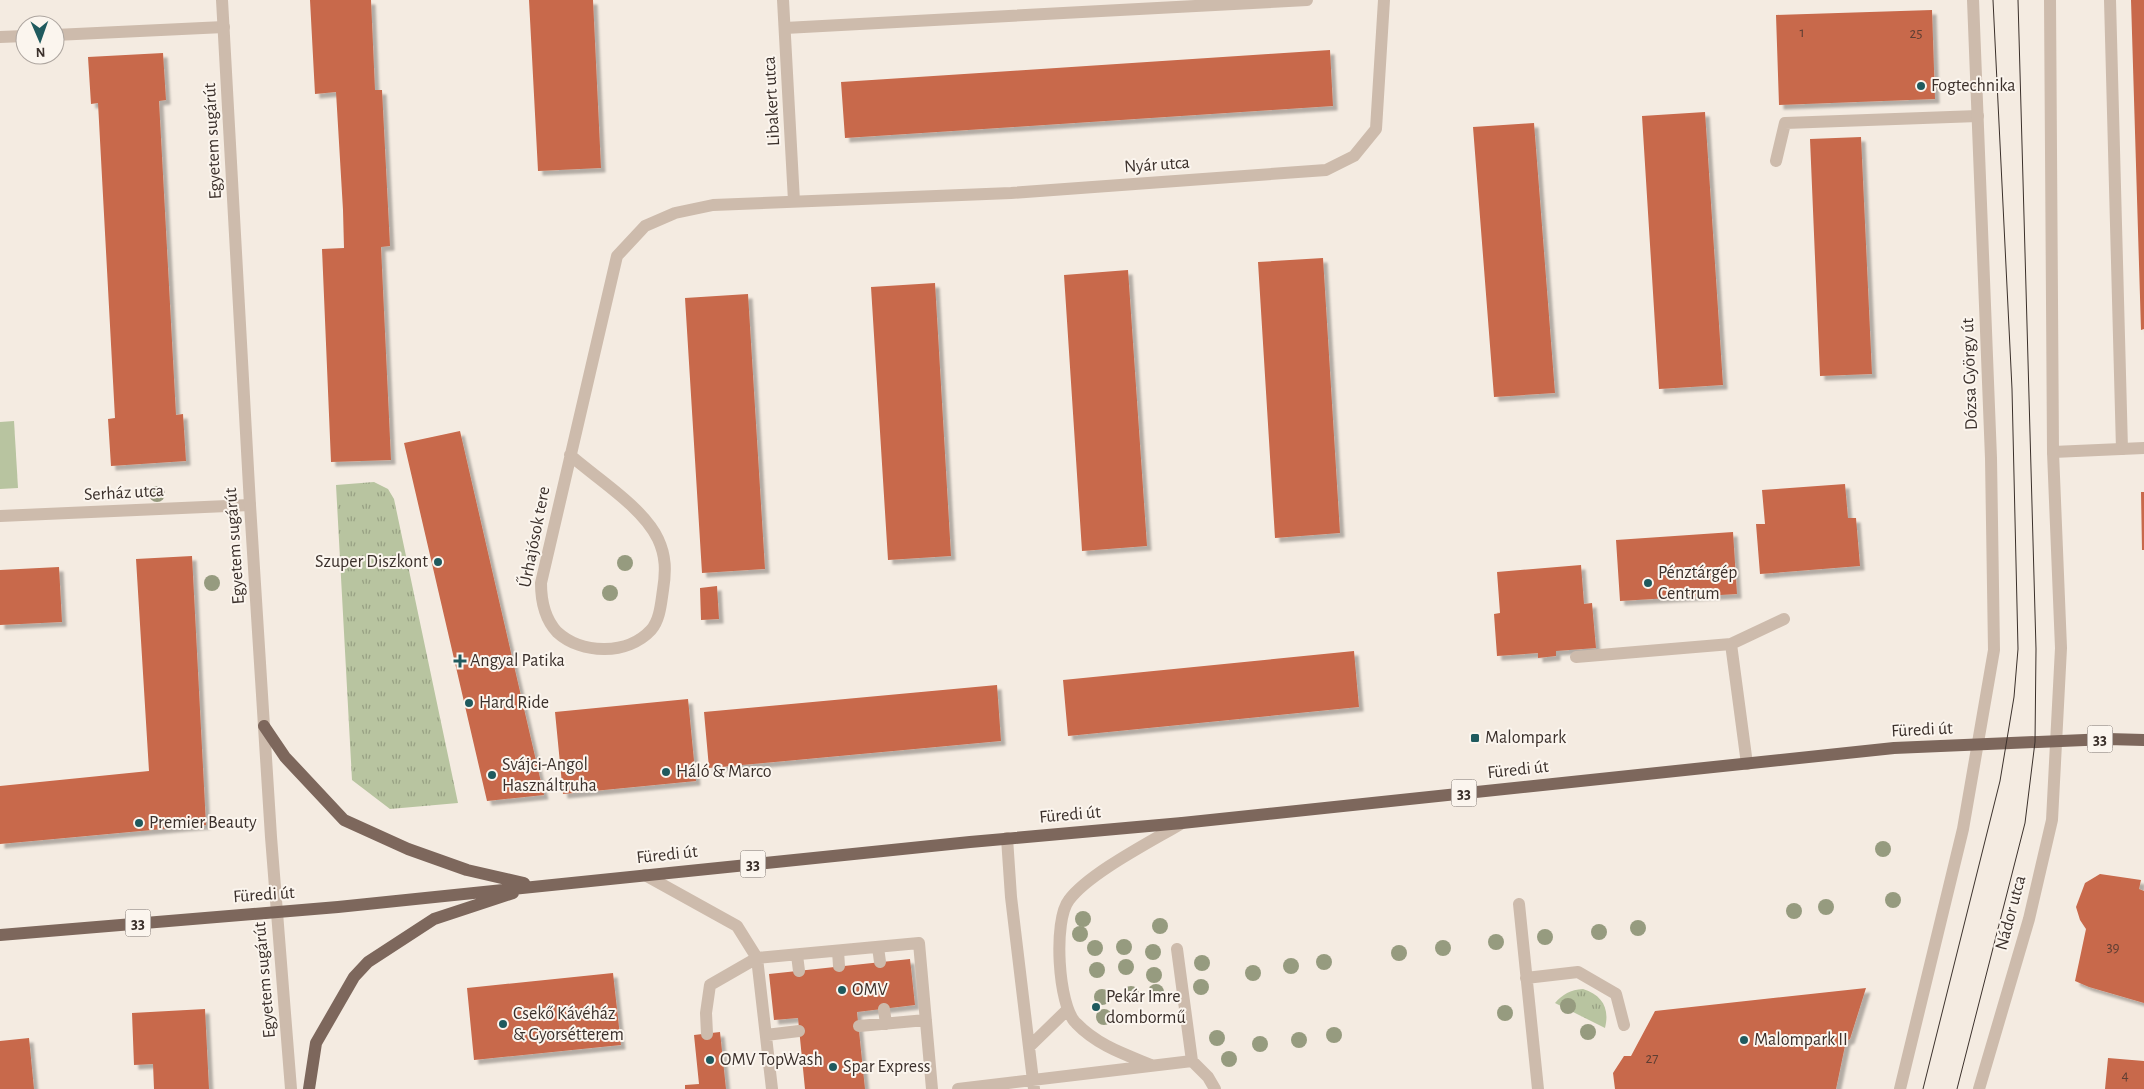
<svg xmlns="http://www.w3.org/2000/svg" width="2144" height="1089" viewBox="0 0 2144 1089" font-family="'Alegreya Sans',sans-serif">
<defs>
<pattern id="grass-tufts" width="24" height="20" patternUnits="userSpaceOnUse" patternTransform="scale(1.25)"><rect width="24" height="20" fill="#b8c4a0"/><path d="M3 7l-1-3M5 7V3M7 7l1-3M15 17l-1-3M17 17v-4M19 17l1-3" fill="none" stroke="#97a083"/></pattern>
<filter id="shadow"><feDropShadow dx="4.5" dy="4.5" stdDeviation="1" flood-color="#0004"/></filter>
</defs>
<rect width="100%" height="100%" fill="#f4ebe1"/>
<!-- grass -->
<path fill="url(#grass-tufts)" d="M 374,482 L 388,489 L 394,499 L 458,803 L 390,809 L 352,780 L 336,485 Z
M 1583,989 C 1602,995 1610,1008 1605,1028 L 1555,1003 C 1563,994 1570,990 1583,989 Z"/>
<!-- park -->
<path fill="#b8c4a0" d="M 14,421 L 18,488 L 0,489 L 0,422 Z"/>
<!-- building -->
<path fill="#c8694b" filter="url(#shadow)" d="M 310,0 L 371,0 L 375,90 L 382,90 L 390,246 L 381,247 L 391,460 L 331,462 L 322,249 L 344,248 L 343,210 L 336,92 L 315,94 Z
M 529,0 L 593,0 L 601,168 L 538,171 Z
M 2131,0 L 2144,0 L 2144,329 L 2141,330 Z
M 1932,10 L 1935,99 L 1779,105 L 1776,15 Z
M 1330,50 L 1333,106 L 845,138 L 841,82 Z
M 163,53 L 166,100 L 159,101 L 176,415 L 183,414 L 186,461 L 111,466 L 108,419 L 115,418 L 98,103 L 91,104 L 88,57 Z
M 1705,112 L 1723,385 L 1659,389 L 1642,116 Z
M 1534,123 L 1555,393 L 1494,397 L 1473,127 Z
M 1861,137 L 1872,374 L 1820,376 L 1810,139 Z
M 1323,258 L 1340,533 L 1275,538 L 1258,262 Z
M 1128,270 L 1147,546 L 1082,551 L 1064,275 Z
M 935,283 L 951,556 L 888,560 L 871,287 Z
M 748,294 L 765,569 L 702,573 L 685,298 Z
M 460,431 L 512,657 L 544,795 L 487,801 L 404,443 Z
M 1845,484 L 1848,518 L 1856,518 L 1860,566 L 1760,574 L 1756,524 L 1765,524 L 1762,490 Z
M 2141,492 L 2144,492 L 2144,550 L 2142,550 Z
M 1733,532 L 1737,594 L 1620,601 L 1616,540 Z
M 192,556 L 206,825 L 0,844 L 0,786 L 149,771 L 136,559 Z
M 1581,565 L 1584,604 L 1592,603 L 1596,648 L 1556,651 L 1556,656 L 1538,658 L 1538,653 L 1497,656 L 1494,614 L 1500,613 L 1497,572 Z
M 59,567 L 62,622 L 0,625 L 0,570 Z
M 717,586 L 719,619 L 701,620 L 700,588 Z
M 1354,651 L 1359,707 L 1068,736 L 1063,680 Z
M 997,685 L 1001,741 L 709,768 L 704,712 Z
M 688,699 L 696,781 L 563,794 L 555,712 Z
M 2100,874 L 2141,880 L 2139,889 L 2144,891 L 2144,1003 L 2089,987 L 2075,981 L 2086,929 L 2080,920 L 2076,907 L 2085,883 Z
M 910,959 L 915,1005 L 857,1012 L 865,1089 L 805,1089 L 798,1018 L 774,1020 L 769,974 Z
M 613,973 L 621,1045 L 474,1060 L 467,988 Z
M 1866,988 L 1850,1039 L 1846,1041 L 1836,1089 L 1615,1089 L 1613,1073 L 1624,1056 L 1631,1056 L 1655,1011 Z
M 205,1009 L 209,1089 L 154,1089 L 153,1064 L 134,1065 L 132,1013 Z
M 720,1032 L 726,1089 L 685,1089 L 685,1085 L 699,1084 L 694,1035 Z
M 29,1038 L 34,1089 L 0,1089 L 0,1041 Z
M 2108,1058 L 2144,1061 L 2144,1089 L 2105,1089 Z"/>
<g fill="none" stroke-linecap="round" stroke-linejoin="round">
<!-- service -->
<path stroke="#cdbbac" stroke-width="12" d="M 2110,0 L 2122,449
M 1776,161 L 1785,123 L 1978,116
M 1731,644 L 1747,764
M 1576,657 L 1731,644 L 1784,619
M 1007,838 L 1011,897 L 1034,1089
M 645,875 L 737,926 L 757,958 L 710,985 L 706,1013 L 707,1034
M 1519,904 L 1538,1089
M 878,947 L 880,962
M 1177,949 L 1192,1061
M 838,951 L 839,966
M 797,955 L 799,971
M 1526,978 L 1578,972 L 1616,994 L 1624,1025
M 884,1009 L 886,1024
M 859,1026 L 926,1020
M 766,1035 L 799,1031
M 1030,1046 L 1067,1010
M 1151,1065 C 1124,1054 1097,1045 1076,1023 C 1058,1006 1053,920 1069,900 C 1089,873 1152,841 1182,823
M 772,1089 L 757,958 L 919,943 L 932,1089
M 958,1089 L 1192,1061 L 1208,1077 L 1215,1089"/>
<!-- minor -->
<path stroke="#cdbbac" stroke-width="12" d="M 783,0 L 794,201
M 785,28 L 1307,0
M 55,35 L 224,27
M 0,37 L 25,36
M 2053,452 L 2144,448
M 570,455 C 596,478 643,507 658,539 C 666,556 666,571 663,590 C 661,603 660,620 651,630 C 628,655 582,655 557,632 C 544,618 541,601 541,583 L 617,256 L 645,226 L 675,213 L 713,205 L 1011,193 L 1326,170 L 1354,156 L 1376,129 L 1384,0
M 0,516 L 250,505"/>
<!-- tertiary -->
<path stroke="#cdbbac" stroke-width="12" d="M 222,0 L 250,505 L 271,837 L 291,1089
M 1900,1089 L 1963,829 L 1994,650 L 1991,458 L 1973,0
M 1979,1089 L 2029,919 L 2052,820 L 2061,648 L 2053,452 L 2050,0"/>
<!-- primary -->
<path stroke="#7d675c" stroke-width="12" d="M 264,726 L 285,757 L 344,820 L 408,849 L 467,870 L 524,883
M 0,935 L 338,907 L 970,842 L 1182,823 L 1894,748 L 2108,739 L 2144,740
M 309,1089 L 316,1043 L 354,977 L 368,962 L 434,919 L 513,893"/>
<!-- tram -->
<path stroke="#3b302b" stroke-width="1" d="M 1923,1089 L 2000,781 L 2014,697 L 2018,649 L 2012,389 L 1993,0
M 1957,1089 L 2025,823 L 2035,742 L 2036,649 L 2018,0"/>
</g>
<!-- trees -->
<g fill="#969b7f">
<circle cx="157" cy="494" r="8"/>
<circle cx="625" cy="563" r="8"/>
<circle cx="212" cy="583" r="8"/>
<circle cx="610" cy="593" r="8"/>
<circle cx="1883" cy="849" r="8"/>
<circle cx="1893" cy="900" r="8"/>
<circle cx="1826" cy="907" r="8"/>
<circle cx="1794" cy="911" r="8"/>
<circle cx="1083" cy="919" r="8"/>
<circle cx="1160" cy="926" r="8"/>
<circle cx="1638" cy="928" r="8"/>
<circle cx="1599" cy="932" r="8"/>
<circle cx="1080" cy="934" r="8"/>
<circle cx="1545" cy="937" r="8"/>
<circle cx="1496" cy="942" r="8"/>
<circle cx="1124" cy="947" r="8"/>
<circle cx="1095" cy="948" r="8"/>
<circle cx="1443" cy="948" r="8"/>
<circle cx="1153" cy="952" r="8"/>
<circle cx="1399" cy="953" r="8"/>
<circle cx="1324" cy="962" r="8"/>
<circle cx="1202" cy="963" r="8"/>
<circle cx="1291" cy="966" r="8"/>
<circle cx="1126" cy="967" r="8"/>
<circle cx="1097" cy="970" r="8"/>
<circle cx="1253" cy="973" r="8"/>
<circle cx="1154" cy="975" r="8"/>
<circle cx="1201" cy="987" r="8"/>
<circle cx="1156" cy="992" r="8"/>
<circle cx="1131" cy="994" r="8"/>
<circle cx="1102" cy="997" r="8"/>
<circle cx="1568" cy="1006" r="8"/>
<circle cx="1505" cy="1013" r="8"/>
<circle cx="1104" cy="1017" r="8"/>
<circle cx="1588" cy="1032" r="8"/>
<circle cx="1334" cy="1035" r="8"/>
<circle cx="1217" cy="1038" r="8"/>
<circle cx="1299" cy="1040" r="8"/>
<circle cx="1260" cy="1044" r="8"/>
<circle cx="1229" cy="1059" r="8"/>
</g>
<!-- markers -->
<g fill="#1f5a5e" stroke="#fbf5ee" stroke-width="2">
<circle cx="1921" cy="86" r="5"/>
<circle cx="438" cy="562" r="5"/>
<circle cx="1648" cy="583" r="5"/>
<path d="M457.5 653.5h5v5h5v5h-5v5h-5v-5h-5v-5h5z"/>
<circle cx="469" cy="703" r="5"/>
<rect x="1470" y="733" width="10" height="10" rx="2.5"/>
<circle cx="666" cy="772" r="5"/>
<circle cx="492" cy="775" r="5"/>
<circle cx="139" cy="823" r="5"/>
<circle cx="842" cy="990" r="5"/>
<circle cx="1096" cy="1007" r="5"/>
<circle cx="503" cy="1024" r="5"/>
<circle cx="1744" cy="1040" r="5"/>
<circle cx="710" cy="1060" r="5"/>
<circle cx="833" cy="1067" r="5"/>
</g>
<g text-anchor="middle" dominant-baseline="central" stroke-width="4" stroke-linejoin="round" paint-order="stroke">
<!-- number labels -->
<g font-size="15" fill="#5e3e33">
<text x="1802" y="32">1</text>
<text x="1916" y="33">25</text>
<text x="2113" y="947">39</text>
<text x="1652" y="1058">27</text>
<text x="2125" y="1075">4</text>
</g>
<!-- shield labels -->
<g fill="#fbf5ee" stroke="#756b66" stroke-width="1">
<rect x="2087.5" y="725.5" width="25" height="27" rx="4"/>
<rect x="1451.5" y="779.5" width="25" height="27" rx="4"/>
<rect x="740.5" y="850.5" width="25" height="27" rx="4"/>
<rect x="125.5" y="909.5" width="25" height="27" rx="4"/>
</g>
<g font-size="16" font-weight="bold" fill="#3b302b">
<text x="2100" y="739">33</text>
<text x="1464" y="793">33</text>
<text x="753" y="864">33</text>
<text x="138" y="923">33</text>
</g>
<!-- poi labels -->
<g font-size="18" fill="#3b302b" stroke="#fbf5ee" text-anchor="start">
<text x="1931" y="86">Fogtechnika</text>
<text x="428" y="562" text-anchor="end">Szuper Diszkont</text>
<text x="1658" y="573">Pénztárgép<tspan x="1658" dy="21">Centrum</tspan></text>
<text x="470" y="661">Angyal Patika</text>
<text x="479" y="703">Hard Ride</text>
<text x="1485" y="738">Malompark</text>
<text x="502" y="765">Svájci-Angol<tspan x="502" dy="21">Használtruha</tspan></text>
<text x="676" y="772">Háló &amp; Marco</text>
<text x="149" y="823">Premier Beauty</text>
<text x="852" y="990">OMV</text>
<text x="1106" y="997">Pekár Imre<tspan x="1106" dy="21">dombormű</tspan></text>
<text x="513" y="1014">Csekő Kávéház<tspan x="513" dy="21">&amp; Gyorsétterem</tspan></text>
<text x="1754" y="1040">Malompark II</text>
<text x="720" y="1060">OMV TopWash</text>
<text x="843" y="1067">Spar Express</text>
</g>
<!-- street labels -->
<g font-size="18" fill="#3b302b" stroke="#fbf5ee">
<text transform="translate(772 101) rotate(-93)">Libakert utca</text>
<text transform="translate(213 141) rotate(-93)">Egyetem sugárút</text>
<text transform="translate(1157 165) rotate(-4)">Nyár utca</text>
<text transform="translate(1970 374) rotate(-92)">Dózsa György út</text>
<text transform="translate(124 493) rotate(-3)">Serház utca</text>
<text transform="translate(535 537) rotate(-79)">Űrhajósok tere</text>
<text transform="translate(235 546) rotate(-94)">Egyetem sugárút</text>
<text transform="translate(1922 730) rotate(-3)">Füredi út</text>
<text transform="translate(1518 770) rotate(-6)">Füredi út</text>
<text transform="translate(1070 815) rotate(-5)">Füredi út</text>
<text transform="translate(667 855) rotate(-6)">Füredi út</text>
<text transform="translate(264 895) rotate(-4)">Füredi út</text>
<text transform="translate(2011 913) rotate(-75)">Nádor utca</text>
<text transform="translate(265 980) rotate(-95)">Egyetem sugárút</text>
</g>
</g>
<!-- north arrow -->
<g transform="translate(40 40) rotate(178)"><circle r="24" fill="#fbf5ee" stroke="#aea6a0"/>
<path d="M0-4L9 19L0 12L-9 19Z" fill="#1f5a5e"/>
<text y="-8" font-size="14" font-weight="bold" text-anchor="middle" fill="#3b302b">N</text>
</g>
</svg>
